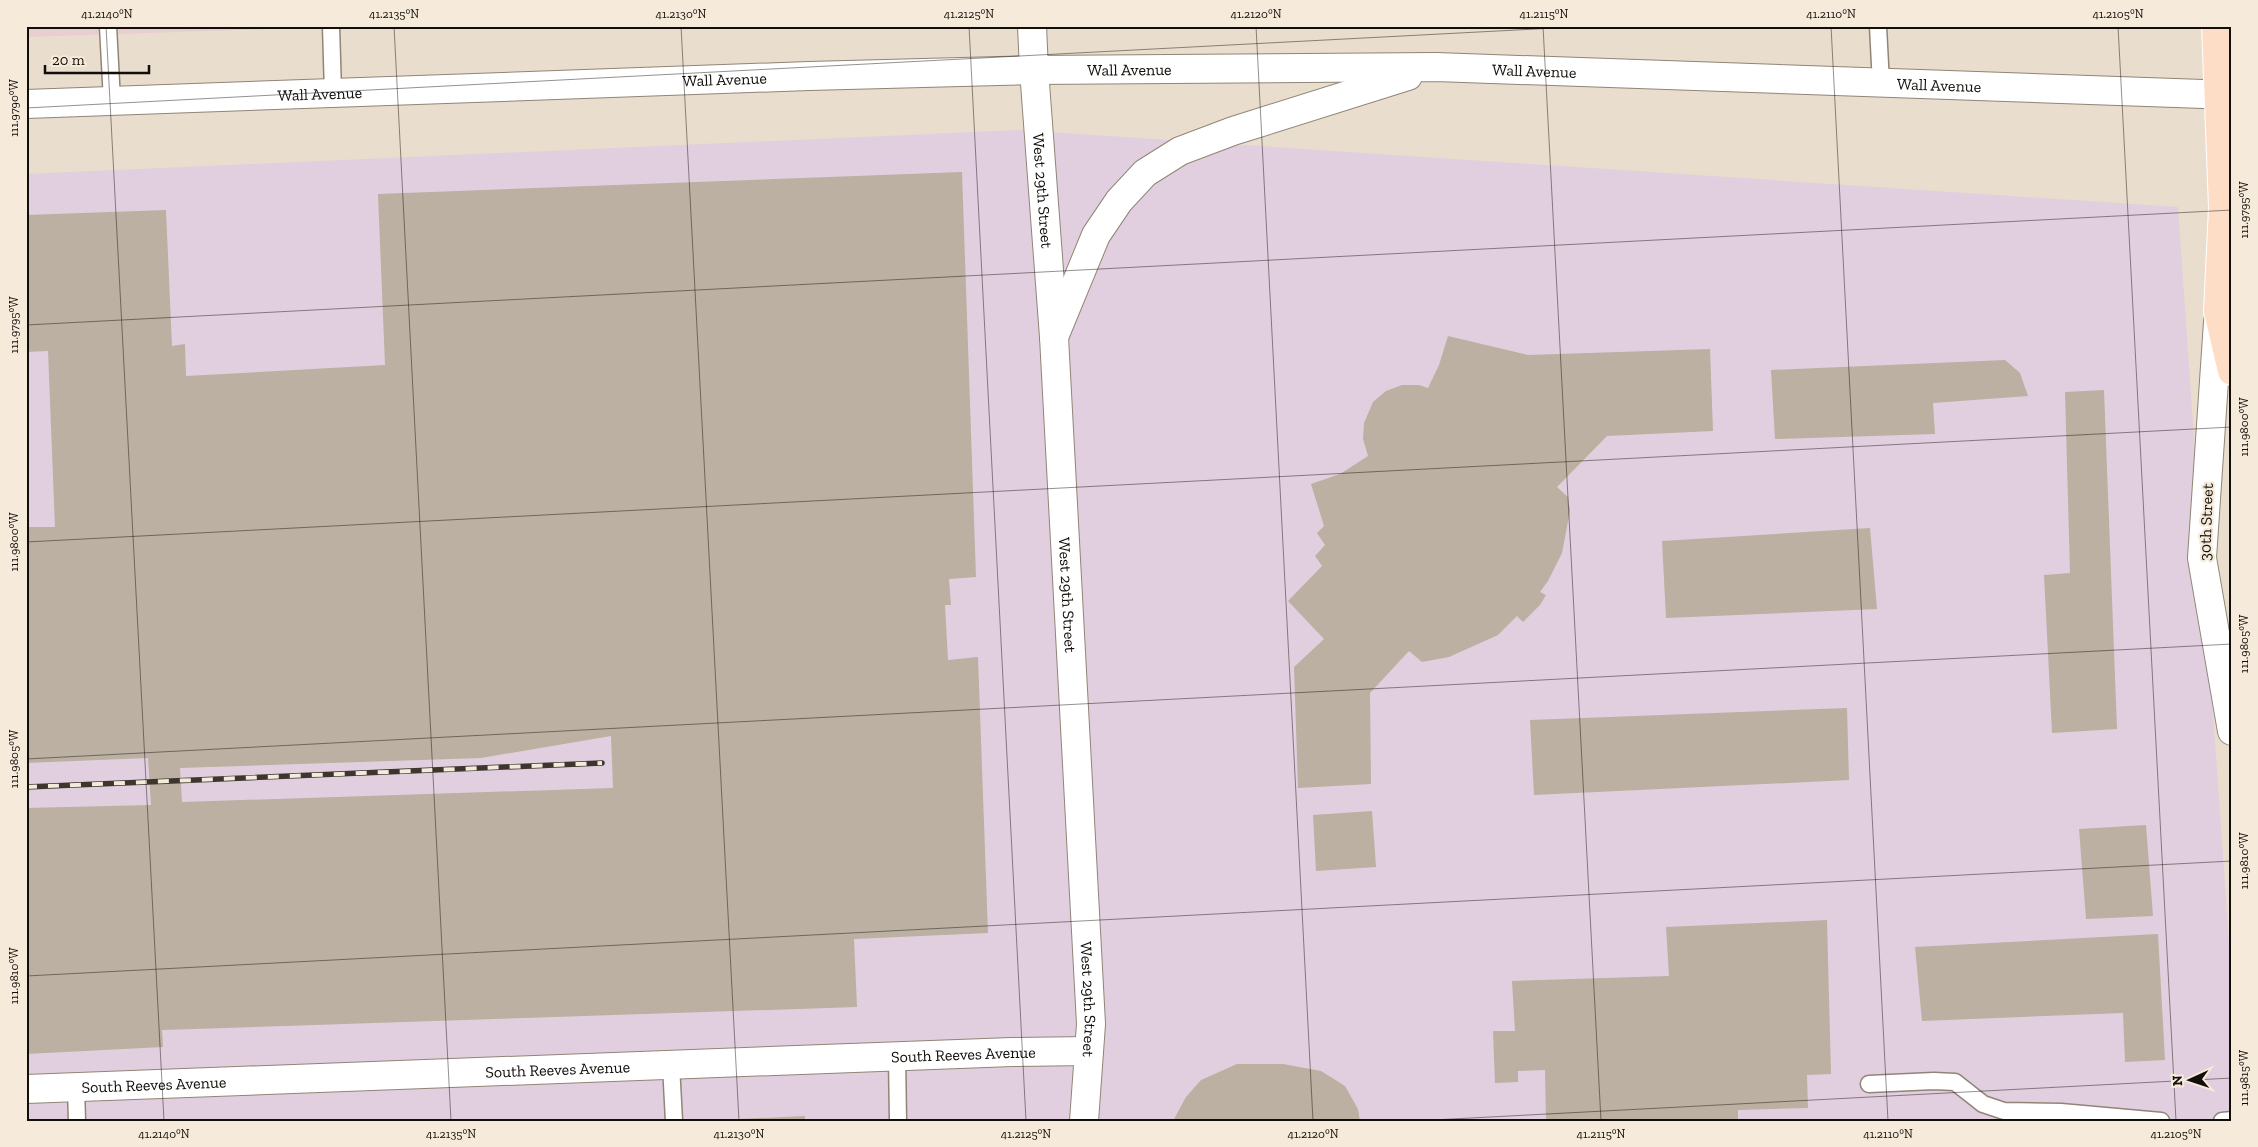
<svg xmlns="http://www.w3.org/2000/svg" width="2258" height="1147" viewBox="0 0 2258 1147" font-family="'Zilla Slab',serif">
<rect width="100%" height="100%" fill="#e9ddcd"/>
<!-- commercial -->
<path fill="#e8ced0" d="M 26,26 L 364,26 L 26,37 Z"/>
<!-- industrial -->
<path fill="#e1cfdf" d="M 1019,130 L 2178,207 L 2232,986 L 2232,1121 L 26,1121 L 26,174 Z"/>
<!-- building -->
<path fill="#bbb0a1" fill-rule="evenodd" d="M 962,172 L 976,577 L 949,579 L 951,605 L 945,605 L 948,660 L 978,657 L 988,933 L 854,939 L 857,1007 L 162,1030 L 163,1047 L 26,1054 L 26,808 L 151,805 L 148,758 L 26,763 L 26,527 L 55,527 L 48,351 L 26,352 L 26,215 L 166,210 L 172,346 L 185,344 L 186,376 L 385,365 L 378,194 ZM 611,736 L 613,788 L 182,802 L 180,768 L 481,758 Z
M 1448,336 L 1528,355 L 1710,349 L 1713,431 L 1607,436 L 1557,487 L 1568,497 L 1570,511 L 1562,553 L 1548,581 L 1540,592 L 1546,595 L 1540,605 L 1523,622 L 1517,616 L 1498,635 L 1449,657 L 1422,662 L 1409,651 L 1370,693 L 1371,784 L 1298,788 L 1294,667 L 1324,639 L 1288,601 L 1322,566 L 1315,556 L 1325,545 L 1317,533 L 1324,526 L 1311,484 L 1340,474 L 1368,456 L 1363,439 L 1364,423 L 1373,402 L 1386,391 L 1402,385 L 1419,385 L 1428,388 L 1439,365 Z
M 2005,360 L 2020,373 L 2028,396 L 1933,403 L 1935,434 L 1775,439 L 1771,370 Z
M 2104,390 L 2117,729 L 2052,733 L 2044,575 L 2070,573 L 2065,392 Z
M 1870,528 L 1877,609 L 1666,618 L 1662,541 Z
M 1847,708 L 1849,780 L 1534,795 L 1530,720 Z
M 1372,811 L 1376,867 L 1316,871 L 1313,815 Z
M 2146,825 L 2153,916 L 2086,919 L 2079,829 Z
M 1827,920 L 1831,1074 L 1807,1075 L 1808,1108 L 1738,1110 L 1738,1121 L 1546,1121 L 1545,1070 L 1518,1071 L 1518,1082 L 1495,1083 L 1493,1031 L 1515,1031 L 1512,981 L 1669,976 L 1666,927 Z
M 2158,934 L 2165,1060 L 2125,1062 L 2123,1013 L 1922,1021 L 1915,947 Z
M 1237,1064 L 1283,1064 L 1321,1071 L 1345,1086 L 1358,1109 L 1360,1121 L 1173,1121 L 1186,1097 L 1201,1080 Z
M 805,1116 L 805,1121 L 740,1121 L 739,1119 Z"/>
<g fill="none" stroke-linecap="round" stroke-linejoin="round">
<defs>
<path id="service" d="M 108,26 L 112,101
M 331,26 L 333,93
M 1878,26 L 1881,84
M 897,1056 L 898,1121
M 671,1065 L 674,1121
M 1869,1084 L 1934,1081 L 1955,1082 L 1983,1104 L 2004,1111 L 2061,1112 L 2161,1121
M 76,1087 L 77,1121
M 2222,1121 L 2232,1120"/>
<g id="minor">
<path id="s1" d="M 1034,70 L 1054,337 L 1091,1024 L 1084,1121"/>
<path d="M 2218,322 L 2202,558 L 2232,731"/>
<path id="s2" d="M 26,1089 L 1012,1052 L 1089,1051"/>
</g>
<path id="tertiary" d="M 1032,26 L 1034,70"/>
<g id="secondary">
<path id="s3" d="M 26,104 L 809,76 L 1034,70 L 1436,67 L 2232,95"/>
<path d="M 1054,337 L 1096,235 L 1119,201 L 1145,173 L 1180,151 L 1233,131 L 1408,76"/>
</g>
<path id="primary" d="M 2216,26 L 2223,208 L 2218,311 L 2232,371"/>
</defs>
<!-- service casing -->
<use href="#service" stroke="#908576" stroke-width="19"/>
<!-- minor casing -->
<use href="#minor" stroke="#908576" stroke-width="30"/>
<!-- tertiary casing -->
<use href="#tertiary" stroke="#908576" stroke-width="30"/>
<!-- secondary casing -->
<use href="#secondary" stroke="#908576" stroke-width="30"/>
<!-- primary casing -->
<use href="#primary" stroke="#fff" stroke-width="30"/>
<!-- service -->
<use href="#service" stroke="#fff" stroke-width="16"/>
<!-- minor -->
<use href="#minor" stroke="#fff" stroke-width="28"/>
<!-- tertiary -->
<use href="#tertiary" stroke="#fff" stroke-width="28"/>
<!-- secondary -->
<use href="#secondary" stroke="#fff" stroke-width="28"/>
<!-- primary -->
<use href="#primary" stroke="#feddc7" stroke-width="28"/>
<defs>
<path id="rail" d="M 26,787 L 602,763"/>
</defs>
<!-- rail casing -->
<use href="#rail" stroke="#3c362f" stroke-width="5.5"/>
<!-- rail -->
<use href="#rail" stroke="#f6eada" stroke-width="4" stroke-dasharray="11" stroke-linecap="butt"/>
</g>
<!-- ticks -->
<path fill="none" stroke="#120e09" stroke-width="1" stroke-opacity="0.45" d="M 106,26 L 164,1121M 394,26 L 451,1121M 681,26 L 739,1121M 969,26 L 1026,1121M 1256,26 L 1313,1121M 1543,26 L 1601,1121M 1831,26 L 1888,1121M 2118,26 L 2176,1121M 26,108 L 1593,26M 26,325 L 2232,210M 26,542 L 2232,427M 26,759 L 2232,644M 26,976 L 2232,861M 1414,1121 L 2232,1078"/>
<g text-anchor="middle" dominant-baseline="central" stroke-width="4.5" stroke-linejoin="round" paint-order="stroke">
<!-- street labels -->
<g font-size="16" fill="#120e09" stroke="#f6eada">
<text stroke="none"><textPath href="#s3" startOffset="1104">Wall Avenue</textPath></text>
<text stroke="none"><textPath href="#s3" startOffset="1509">Wall Avenue</textPath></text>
<text stroke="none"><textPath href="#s3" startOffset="699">Wall Avenue</textPath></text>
<text stroke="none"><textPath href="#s3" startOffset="1914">Wall Avenue</textPath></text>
<text stroke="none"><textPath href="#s3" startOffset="294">Wall Avenue</textPath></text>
<text stroke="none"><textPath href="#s1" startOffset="121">West 29th Street</textPath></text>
<text transform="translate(2206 522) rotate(-88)">30th Street</text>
<text stroke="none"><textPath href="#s1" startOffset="526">West 29th Street</textPath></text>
<text stroke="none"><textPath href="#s1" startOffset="931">West 29th Street</textPath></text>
<text stroke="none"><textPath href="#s2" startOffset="938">South Reeves Avenue</textPath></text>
<text stroke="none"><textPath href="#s2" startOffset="532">South Reeves Avenue</textPath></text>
<text stroke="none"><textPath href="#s2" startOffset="128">South Reeves Avenue</textPath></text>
</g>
</g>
<!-- border -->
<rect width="2258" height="1147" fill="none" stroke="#f6eada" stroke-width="55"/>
<!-- north arrow -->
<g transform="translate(2190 1080) rotate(267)" stroke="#f6eada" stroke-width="4" paint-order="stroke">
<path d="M0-4L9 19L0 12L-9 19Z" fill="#120e09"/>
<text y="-8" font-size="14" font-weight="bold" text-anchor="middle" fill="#120e09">N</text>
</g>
<!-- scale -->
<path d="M45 65v8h104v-8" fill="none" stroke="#120e09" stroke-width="2.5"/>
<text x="52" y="65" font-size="15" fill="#120e09" stroke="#f6eada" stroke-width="4" paint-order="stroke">20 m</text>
<rect x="28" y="28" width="2202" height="1092" fill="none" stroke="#120e09" stroke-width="2"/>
<g font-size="12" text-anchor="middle" fill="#120e09">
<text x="107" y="18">41.2140°N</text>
<text x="394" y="18">41.2135°N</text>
<text x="681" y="18">41.2130°N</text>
<text x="969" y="18">41.2125°N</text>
<text x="1256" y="18">41.2120°N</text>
<text x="1544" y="18">41.2115°N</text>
<text x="1831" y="18">41.2110°N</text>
<text x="2118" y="18">41.2105°N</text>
<text transform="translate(14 108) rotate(-90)" y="4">111.9790°W</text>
<text transform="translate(2244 210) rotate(-90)" y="4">111.9795°W</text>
<text transform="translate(14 325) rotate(-90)" y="4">111.9795°W</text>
<text transform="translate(2244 427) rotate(-90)" y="4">111.9800°W</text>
<text transform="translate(14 542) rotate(-90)" y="4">111.9800°W</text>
<text transform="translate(2244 644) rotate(-90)" y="4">111.9805°W</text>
<text transform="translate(14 759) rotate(-90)" y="4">111.9805°W</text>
<text transform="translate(2244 861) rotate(-90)" y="4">111.9810°W</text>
<text transform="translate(14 976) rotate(-90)" y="4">111.9810°W</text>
<text transform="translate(2244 1078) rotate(-90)" y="4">111.9815°W</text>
<text x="164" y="1138">41.2140°N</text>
<text x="451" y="1138">41.2135°N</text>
<text x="739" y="1138">41.2130°N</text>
<text x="1026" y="1138">41.2125°N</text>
<text x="1313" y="1138">41.2120°N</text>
<text x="1601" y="1138">41.2115°N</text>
<text x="1888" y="1138">41.2110°N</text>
<text x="2176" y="1138">41.2105°N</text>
</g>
</svg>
